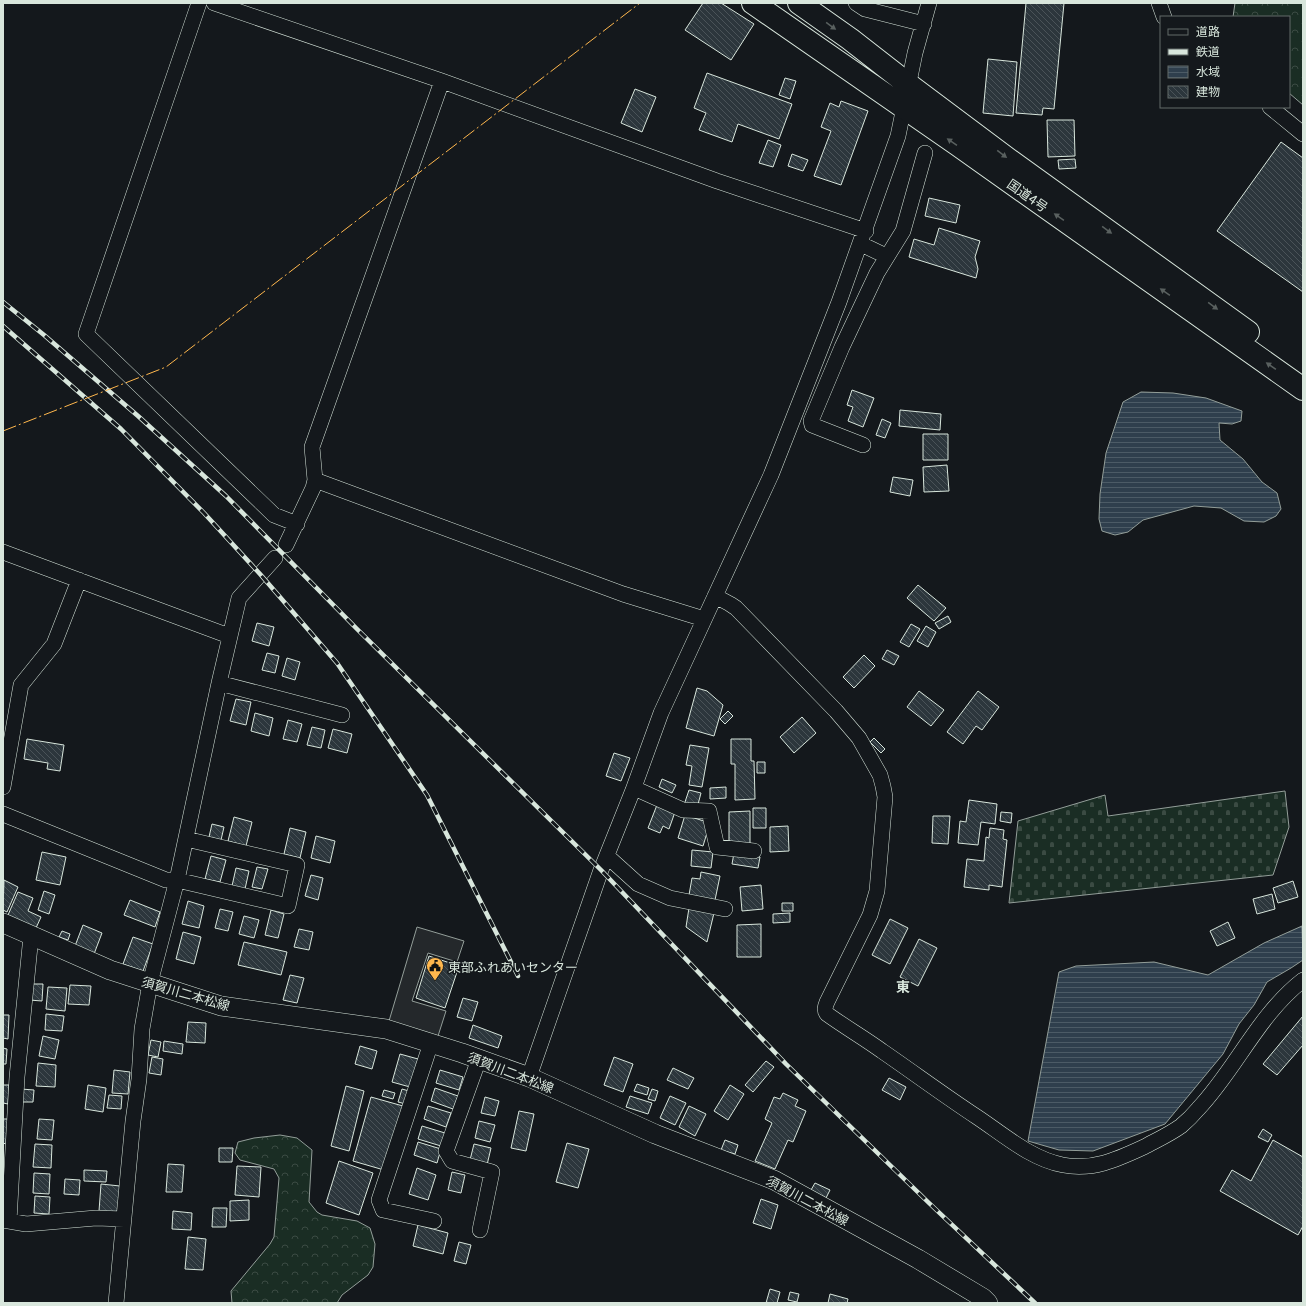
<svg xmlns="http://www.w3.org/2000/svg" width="1306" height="1306" viewBox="0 0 1306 1306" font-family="Georgia,'Noto Sans JP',serif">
<defs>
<pattern id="forest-crowns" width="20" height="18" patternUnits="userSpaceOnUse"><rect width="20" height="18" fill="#1a2d24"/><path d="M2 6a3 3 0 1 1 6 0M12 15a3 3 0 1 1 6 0" fill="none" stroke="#3b4b43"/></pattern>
<pattern id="cemetery-stones" width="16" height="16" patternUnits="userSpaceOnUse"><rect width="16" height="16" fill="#1a2d24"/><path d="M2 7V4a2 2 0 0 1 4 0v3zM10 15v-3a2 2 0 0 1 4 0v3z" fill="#3b4b43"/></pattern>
<pattern id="water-rules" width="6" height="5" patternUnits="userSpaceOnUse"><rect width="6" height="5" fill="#2f3f4d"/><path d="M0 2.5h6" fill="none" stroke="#4c5b66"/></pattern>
<pattern id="building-back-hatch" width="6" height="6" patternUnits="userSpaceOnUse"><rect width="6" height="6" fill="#2c363c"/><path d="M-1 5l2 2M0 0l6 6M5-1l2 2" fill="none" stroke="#4a5358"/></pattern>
</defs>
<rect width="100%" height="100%" fill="#14181c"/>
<!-- forest -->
<path fill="url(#forest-crowns)" stroke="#939e99" d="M 1235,3 L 1303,3 L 1303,105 L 1289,93 L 1289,17 L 1233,17 Z
M 280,1135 L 297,1138 L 312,1150 L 309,1202 L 317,1212 L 322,1215 L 357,1221 L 370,1228 L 375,1244 L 373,1267 L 368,1275 L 342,1295 L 337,1303 L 232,1303 L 231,1291 L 270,1244 L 274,1237 L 279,1178 L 274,1169 L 240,1160 L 235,1153 L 238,1142 L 254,1138 Z"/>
<!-- cemetery -->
<path fill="url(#cemetery-stones)" stroke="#939e99" d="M 1285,791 L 1289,827 L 1273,875 L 1009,903 L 1018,821 L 1105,795 L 1108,816 Z"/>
<!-- parking -->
<path fill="#24282b" stroke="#939e99" d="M 417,927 L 464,941 L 457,962 L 428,953 L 412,1001 L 446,1011 L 438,1036 L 389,1021 Z"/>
<!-- water -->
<path fill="url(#water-rules)" stroke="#939e99" d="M 1141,392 L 1173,393 L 1206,398 L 1242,411 L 1241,421 L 1232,424 L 1219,423 L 1220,440 L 1243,459 L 1262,482 L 1277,493 L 1281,509 L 1276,516 L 1264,522 L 1244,521 L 1221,508 L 1194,506 L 1143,520 L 1128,532 L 1115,535 L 1102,531 L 1099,519 L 1100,494 L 1106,453 L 1123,402 Z
M 1302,926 L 1303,960 L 1291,968 L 1267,982 L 1254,1005 L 1239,1024 L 1223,1054 L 1165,1124 L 1093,1151 L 1059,1150 L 1028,1141 L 1059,972 L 1076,966 L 1154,962 L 1208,975 L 1264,943 Z"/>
<!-- building -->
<path fill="url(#building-back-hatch)" stroke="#d8e6dc" d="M 703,3 L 721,3 L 754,24 L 731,60 L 685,30 Z
M 1026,3 L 1064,3 L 1054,109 L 1043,108 L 1042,115 L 1016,113 Z
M 988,59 L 1017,62 L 1013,116 L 983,113 Z
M 707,73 L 792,104 L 779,139 L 738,124 L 732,142 L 699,130 L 706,113 L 694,108 Z
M 785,78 L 796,81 L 790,99 L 779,95 Z
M 635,89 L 656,97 L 642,132 L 621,123 Z
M 841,101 L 868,111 L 841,185 L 814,176 L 831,131 L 821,127 L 830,103 L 839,107 Z
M 1047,120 L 1074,120 L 1075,156 L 1048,157 Z
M 768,140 L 781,145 L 773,167 L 759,163 Z
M 1281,142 L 1303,158 L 1303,292 L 1217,231 Z
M 792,154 L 808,160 L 803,171 L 788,166 Z
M 1075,159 L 1076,168 L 1059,169 L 1058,160 Z
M 929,198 L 960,205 L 956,223 L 925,216 Z
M 939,228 L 980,241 L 975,257 L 978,269 L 976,278 L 909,257 L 914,239 L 934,245 Z
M 852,390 L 874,398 L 863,427 L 848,421 L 853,407 L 847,405 Z
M 900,410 L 941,414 L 940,430 L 899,426 Z
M 882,419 L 891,423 L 885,438 L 876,435 Z
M 923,434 L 948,434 L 948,460 L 923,460 Z
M 947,465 L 949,491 L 924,492 L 923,467 Z
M 893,477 L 913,480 L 910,496 L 890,492 Z
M 918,585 L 946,608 L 934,621 L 907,598 Z
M 948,616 L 951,622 L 939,629 L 935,623 Z
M 257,623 L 274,627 L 269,646 L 252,641 Z
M 911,624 L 920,629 L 909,647 L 900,642 Z
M 926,626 L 936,632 L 928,647 L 917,641 Z
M 887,650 L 899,656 L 894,665 L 882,659 Z
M 267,653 L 279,656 L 275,673 L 262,670 Z
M 864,655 L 875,666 L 854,688 L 843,677 Z
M 287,658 L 300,662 L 295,680 L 282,676 Z
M 697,688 L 707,691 L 723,705 L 714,736 L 686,728 Z
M 919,691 L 944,710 L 931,726 L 907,707 Z
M 978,691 L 999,707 L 982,730 L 976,726 L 963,744 L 947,732 Z
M 236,699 L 251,702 L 246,725 L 230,721 Z
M 728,711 L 733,716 L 725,724 L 720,719 Z
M 255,713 L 273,718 L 269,736 L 251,731 Z
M 802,717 L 816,733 L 794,753 L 780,737 Z
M 288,720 L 302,724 L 297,742 L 283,739 Z
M 312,727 L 325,730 L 321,748 L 307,745 Z
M 333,729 L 352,734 L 347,753 L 328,748 Z
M 874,738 L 885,749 L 881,753 L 870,742 Z
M 27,739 L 64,745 L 60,771 L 47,769 L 48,763 L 24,759 Z
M 731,739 L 751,739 L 751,761 L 754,761 L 755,799 L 735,800 L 735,764 L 731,764 Z
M 690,745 L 709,748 L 702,787 L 689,785 L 692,766 L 686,765 Z
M 614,753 L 630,758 L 621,781 L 606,776 Z
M 757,762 L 765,762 L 765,773 L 757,773 Z
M 662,779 L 676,785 L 672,793 L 659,787 Z
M 726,787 L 726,798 L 710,799 L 710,788 Z
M 689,790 L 701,793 L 697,808 L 684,805 Z
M 969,800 L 997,804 L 995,824 L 981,822 L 978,845 L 958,843 L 960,821 L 966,822 Z
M 657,805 L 675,812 L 669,829 L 663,826 L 660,833 L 648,828 Z
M 753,808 L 766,808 L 766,828 L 753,828 Z
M 750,811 L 750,845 L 729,846 L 729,812 Z
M 1001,812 L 1012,813 L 1011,823 L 1000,821 Z
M 685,815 L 710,823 L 703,846 L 678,838 Z
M 933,816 L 950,816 L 948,844 L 932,843 Z
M 234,817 L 252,822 L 246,846 L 228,841 Z
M 212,824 L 224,827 L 221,840 L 209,837 Z
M 788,826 L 789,851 L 770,852 L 770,827 Z
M 290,828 L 306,832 L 300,858 L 284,854 Z
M 990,828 L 1004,830 L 1003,839 L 1007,840 L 1002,887 L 989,885 L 989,890 L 964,887 L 967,859 L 984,861 L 986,837 L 989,838 Z
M 316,836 L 335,841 L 330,863 L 311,858 Z
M 692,850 L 713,852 L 711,868 L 691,866 Z
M 42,852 L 66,857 L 60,885 L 36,880 Z
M 734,853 L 760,857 L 758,868 L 732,864 Z
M 211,856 L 226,860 L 220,882 L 205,879 Z
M 257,867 L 268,869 L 262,889 L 252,887 Z
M 236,868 L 249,871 L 245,889 L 232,886 Z
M 701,872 L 720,876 L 715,900 L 689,895 L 692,878 L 700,879 Z
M 311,875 L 323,878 L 318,900 L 305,896 Z
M 4,880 L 18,887 L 7,912 L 3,910 Z
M 1293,881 L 1298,897 L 1278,903 L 1273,888 Z
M 761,885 L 763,909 L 742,911 L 740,887 Z
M 44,891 L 55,895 L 49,914 L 38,910 Z
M 18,892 L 33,898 L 28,911 L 41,917 L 36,928 L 8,915 Z
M 1272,894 L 1275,909 L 1257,914 L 1253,899 Z
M 130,900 L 160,912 L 155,927 L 124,915 Z
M 188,901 L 204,906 L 199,928 L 182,924 Z
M 782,903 L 793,903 L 793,911 L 782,911 Z
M 689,908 L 714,913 L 707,942 L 686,927 Z
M 220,909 L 233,912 L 228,931 L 215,928 Z
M 271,910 L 284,914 L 278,938 L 265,935 Z
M 790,913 L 790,922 L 773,923 L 773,914 Z
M 244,916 L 259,920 L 254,938 L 239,934 Z
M 890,919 L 908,928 L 890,964 L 872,955 Z
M 1228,922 L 1235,938 L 1217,946 L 1210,931 Z
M 761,924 L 761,957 L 737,957 L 737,925 Z
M 83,925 L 102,933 L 94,954 L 75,946 Z
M 299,929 L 313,932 L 309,950 L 294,947 Z
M 62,931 L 70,934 L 68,940 L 59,937 Z
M 183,932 L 201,937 L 194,964 L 176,959 Z
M 133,937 L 153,944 L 143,971 L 123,964 Z
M 919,939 L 937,948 L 918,986 L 900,977 Z
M 244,942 L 287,952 L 281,975 L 238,965 Z
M 429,956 L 459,966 L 445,1008 L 416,998 Z
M 290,975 L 304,978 L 297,1003 L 283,1000 Z
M 30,984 L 43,984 L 42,1001 L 29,1000 Z
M 70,985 L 91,986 L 89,1005 L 68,1004 Z
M 48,987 L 67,988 L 65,1011 L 46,1009 Z
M 463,998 L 478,1002 L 472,1021 L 457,1017 Z
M 46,1014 L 64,1016 L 62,1031 L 45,1030 Z
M 3,1015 L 9,1015 L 8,1039 L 3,1038 Z
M 1303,1016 L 1303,1045 L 1277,1075 L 1263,1064 Z
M 188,1022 L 206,1023 L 205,1043 L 186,1042 Z
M 473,1025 L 502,1036 L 498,1048 L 469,1038 Z
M 43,1036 L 59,1040 L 55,1059 L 39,1056 Z
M 151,1040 L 161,1042 L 158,1057 L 148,1055 Z
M 164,1041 L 183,1044 L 182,1054 L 163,1051 Z
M 360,1046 L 377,1051 L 372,1069 L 355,1064 Z
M 3,1048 L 7,1049 L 6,1064 L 3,1064 Z
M 400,1054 L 418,1059 L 410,1087 L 392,1082 Z
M 152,1057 L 163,1059 L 161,1075 L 149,1073 Z
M 614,1057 L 633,1064 L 623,1092 L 604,1085 Z
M 766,1061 L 774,1067 L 753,1092 L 745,1085 Z
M 38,1063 L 56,1065 L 55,1087 L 36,1086 Z
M 673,1068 L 694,1078 L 688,1089 L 667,1080 Z
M 114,1070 L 130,1072 L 128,1094 L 112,1093 Z
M 440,1070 L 463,1077 L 459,1090 L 436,1083 Z
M 889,1078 L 906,1087 L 900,1100 L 882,1090 Z
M 637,1084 L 649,1088 L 647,1095 L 634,1091 Z
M 3,1085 L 9,1085 L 8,1104 L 3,1103 Z
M 88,1085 L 106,1088 L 103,1112 L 85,1109 Z
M 730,1085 L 744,1094 L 728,1120 L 714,1111 Z
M 346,1086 L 364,1091 L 349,1151 L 331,1146 Z
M 435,1088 L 458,1096 L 453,1109 L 431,1101 Z
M 21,1089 L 34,1090 L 33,1102 L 20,1102 Z
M 402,1089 L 409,1091 L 406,1104 L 398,1102 Z
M 652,1089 L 658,1091 L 655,1101 L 648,1099 Z
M 384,1090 L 395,1093 L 393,1099 L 382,1096 Z
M 783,1093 L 798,1100 L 795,1106 L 806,1111 L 793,1142 L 788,1140 L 775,1169 L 755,1161 L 772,1123 L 765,1119 L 774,1097 L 780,1099 Z
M 109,1095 L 122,1096 L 121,1109 L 107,1108 Z
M 630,1096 L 652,1103 L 648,1114 L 626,1107 Z
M 670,1096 L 686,1103 L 675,1125 L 660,1118 Z
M 371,1097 L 403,1106 L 384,1170 L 353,1161 Z
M 485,1097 L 499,1101 L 495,1116 L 481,1113 Z
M 428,1106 L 451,1113 L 446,1127 L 424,1119 Z
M 689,1106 L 706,1114 L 695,1136 L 679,1127 Z
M 519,1111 L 534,1114 L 526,1151 L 511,1148 Z
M 3,1119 L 8,1119 L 6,1144 L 3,1143 Z
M 39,1119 L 54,1120 L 52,1140 L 37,1139 Z
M 479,1121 L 495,1125 L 490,1142 L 475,1138 Z
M 422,1126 L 445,1133 L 441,1146 L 418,1139 Z
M 1263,1129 L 1272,1135 L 1268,1142 L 1258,1137 Z
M 725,1140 L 738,1145 L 735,1154 L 721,1150 Z
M 1273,1140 L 1303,1157 L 1303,1226 L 1298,1235 L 1220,1191 L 1232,1170 L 1251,1181 Z
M 418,1142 L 441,1149 L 437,1163 L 414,1155 Z
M 567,1143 L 589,1149 L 578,1188 L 556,1182 Z
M 35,1144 L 52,1145 L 51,1168 L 33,1167 Z
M 474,1144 L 491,1148 L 487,1165 L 470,1160 Z
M 219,1148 L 233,1148 L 232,1162 L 219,1162 Z
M 339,1161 L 373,1173 L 359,1215 L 326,1203 Z
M 168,1164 L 184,1165 L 182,1192 L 166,1192 Z
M 237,1166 L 261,1167 L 259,1197 L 235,1195 Z
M 417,1168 L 436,1175 L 428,1200 L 409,1194 Z
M 84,1170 L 107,1171 L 106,1182 L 84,1181 Z
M 452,1172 L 465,1175 L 461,1193 L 448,1190 Z
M 34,1173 L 50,1174 L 49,1194 L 33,1193 Z
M 65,1179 L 80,1180 L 79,1195 L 64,1194 Z
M 815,1183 L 830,1190 L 826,1198 L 811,1190 Z
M 101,1184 L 120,1186 L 118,1212 L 99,1211 Z
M 35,1196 L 50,1197 L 49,1214 L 34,1213 Z
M 761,1199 L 778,1205 L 771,1229 L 753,1223 Z
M 249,1200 L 249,1220 L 230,1221 L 230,1201 Z
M 213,1208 L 227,1208 L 226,1227 L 212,1227 Z
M 173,1211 L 192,1213 L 191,1230 L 172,1229 Z
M 418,1225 L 448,1233 L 443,1254 L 413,1246 Z
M 188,1237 L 206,1239 L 203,1270 L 185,1269 Z
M 459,1242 L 471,1245 L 466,1264 L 454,1261 Z
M 770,1289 L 780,1292 L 777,1303 L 766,1303 Z
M 790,1292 L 799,1294 L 797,1302 L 788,1300 Z
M 830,1294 L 848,1299 L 847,1303 L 828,1303 Z"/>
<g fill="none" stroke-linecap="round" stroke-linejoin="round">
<defs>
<path id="minor" d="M 199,3 L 86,334 L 274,515 L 297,524
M 214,3 L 442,81 L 717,181 L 866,231
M 856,3 L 865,9 L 924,24
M 1159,3 L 1164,17
M 1270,107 L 1303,134
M 861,244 L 886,256
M 863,445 L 812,425 L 811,421 L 842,347 L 877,273 L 903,231 L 925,153
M 315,480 L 623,594 L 704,619
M 286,545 L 313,488 L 315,480 L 312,447 L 442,81
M 3,552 L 229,636
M 715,596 L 730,604 L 736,608 L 836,711 L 859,738 L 880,775 L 883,786 L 885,797 L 877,891 L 870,915 L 827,1002 C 825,1007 824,1010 827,1014 C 845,1027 864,1038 882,1051 C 914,1073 945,1096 977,1117 C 1004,1135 1031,1159 1063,1165 C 1093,1171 1118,1159 1144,1147 C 1157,1140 1170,1134 1181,1126 C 1187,1121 1193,1115 1198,1109 C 1236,1069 1258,1015 1303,980
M 219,683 L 342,715
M 3,787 L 21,685 L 54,644 L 79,580
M 634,788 L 683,810 L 709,811 L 717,847 L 754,851
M 3,814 L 166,880 L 177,880 L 288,906 L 297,865 L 186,839
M 607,856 L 638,884 L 670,898 L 725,909
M 431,1043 L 379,1200 L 383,1210 L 434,1221
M 479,1059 L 446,1151 L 452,1161 L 492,1172 L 480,1230
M 529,1077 L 601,870 L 633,790 L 661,713 L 771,475 L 839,302 L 898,136 L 915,53 L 929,3
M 3,1220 L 26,1224 L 96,1218 L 124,1219
M 9,1221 L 17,1077 L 31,936
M 116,1303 L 133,1121 L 139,1079 L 142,1029 L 150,983 L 177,880 L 219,683 L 239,598 L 275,558"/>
<path id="major" d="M 3,923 L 110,970 L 221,1006 L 386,1029 L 462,1053 L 529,1077 L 655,1134 L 774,1180 L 918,1259 L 983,1298 L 988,1303"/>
<path id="highway" d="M 753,3 L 958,145 L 1303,389
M 799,3 L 850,39 L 909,85 L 1008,159 L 1248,332"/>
</defs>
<!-- minor casing -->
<use href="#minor" stroke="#d8e6dc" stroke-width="16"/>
<!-- major casing -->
<use href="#major" stroke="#d8e6dc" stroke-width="20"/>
<!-- highway casing -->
<use href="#highway" stroke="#d8e6dc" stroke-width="24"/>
<!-- minor -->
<use href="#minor" stroke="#14181c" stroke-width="15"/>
<!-- major -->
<use href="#major" stroke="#14181c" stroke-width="19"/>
<!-- highway -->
<use href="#highway" stroke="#14181c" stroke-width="22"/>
<defs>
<path id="rail" d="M 3,302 L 44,335 L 138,416 L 226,496 L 357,629 L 601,870 L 786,1064 L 929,1203 L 1035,1303
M 3,326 L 121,429 L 204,513 L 260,574 L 337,663 L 427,795 L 518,976"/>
</defs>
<!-- rail casing -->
<use href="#rail" stroke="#d8e6dc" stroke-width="4.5"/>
<!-- rail -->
<use href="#rail" stroke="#14181c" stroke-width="3" stroke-dasharray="9" stroke-linecap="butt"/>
<!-- power -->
<path stroke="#ffb74d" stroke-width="1" stroke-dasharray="14 3 2 3" stroke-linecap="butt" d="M 3,431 L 166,367 L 640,3"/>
</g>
<!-- one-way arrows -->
<defs><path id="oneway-solid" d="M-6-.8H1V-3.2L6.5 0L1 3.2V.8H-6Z"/></defs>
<g fill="#59605f">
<use href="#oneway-solid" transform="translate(831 26) rotate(36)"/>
<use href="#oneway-solid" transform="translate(952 142) rotate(-146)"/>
<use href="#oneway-solid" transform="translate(1002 154) rotate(37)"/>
<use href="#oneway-solid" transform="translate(1059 217) rotate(-145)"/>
<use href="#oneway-solid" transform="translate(1107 230) rotate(36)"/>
<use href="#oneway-solid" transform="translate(1165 292) rotate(-145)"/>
<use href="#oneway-solid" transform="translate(1213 306) rotate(36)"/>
<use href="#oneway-solid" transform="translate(1271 366) rotate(-145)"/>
</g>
<!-- icons -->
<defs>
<symbol id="civic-pin" viewBox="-11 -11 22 30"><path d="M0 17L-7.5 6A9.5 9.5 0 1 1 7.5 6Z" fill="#ffb74d" stroke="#14181c"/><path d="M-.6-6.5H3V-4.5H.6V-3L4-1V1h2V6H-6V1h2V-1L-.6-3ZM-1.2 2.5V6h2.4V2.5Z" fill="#111"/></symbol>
</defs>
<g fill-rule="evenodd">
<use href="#civic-pin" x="425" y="956" width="20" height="27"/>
</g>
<g text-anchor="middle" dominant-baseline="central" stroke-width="3" stroke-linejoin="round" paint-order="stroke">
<!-- street labels -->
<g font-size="13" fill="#d8e6dc" stroke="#14181c">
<text transform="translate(1028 195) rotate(35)">国道4号</text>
<text transform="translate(186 993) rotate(16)">須賀川二本松線</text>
<text transform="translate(511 1072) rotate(21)">須賀川二本松線</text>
<text transform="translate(808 1200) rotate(28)">須賀川二本松線</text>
</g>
<!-- poi labels -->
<g font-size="13" fill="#d8e6dc" stroke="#14181c" text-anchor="start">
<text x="448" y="966">東部ふれあいセンター</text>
</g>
<!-- neighbourhood labels -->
<g font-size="14" font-weight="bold" fill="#d8e6dc" stroke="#14181c">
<text x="903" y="986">東</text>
</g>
</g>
<!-- border -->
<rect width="1306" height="1306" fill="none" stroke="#d8e6dc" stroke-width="8"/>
<!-- legend -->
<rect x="1160" y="16" width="130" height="92" fill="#14181c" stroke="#626a69"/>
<rect x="1168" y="29" width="20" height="6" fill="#14181c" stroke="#626a69"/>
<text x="1196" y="36" font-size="12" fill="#d8e6dc">道路</text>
<rect x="1168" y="49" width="20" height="6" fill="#d8e6dc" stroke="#626a69"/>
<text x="1196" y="56" font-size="12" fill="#d8e6dc">鉄道</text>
<rect x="1168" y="66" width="20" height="12" fill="url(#water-rules)" stroke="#626a69"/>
<text x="1196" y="76" font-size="12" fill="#d8e6dc">水域</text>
<rect x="1168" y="86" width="20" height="12" fill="url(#building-back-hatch)" stroke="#626a69"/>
<text x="1196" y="96" font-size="12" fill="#d8e6dc">建物</text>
</svg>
